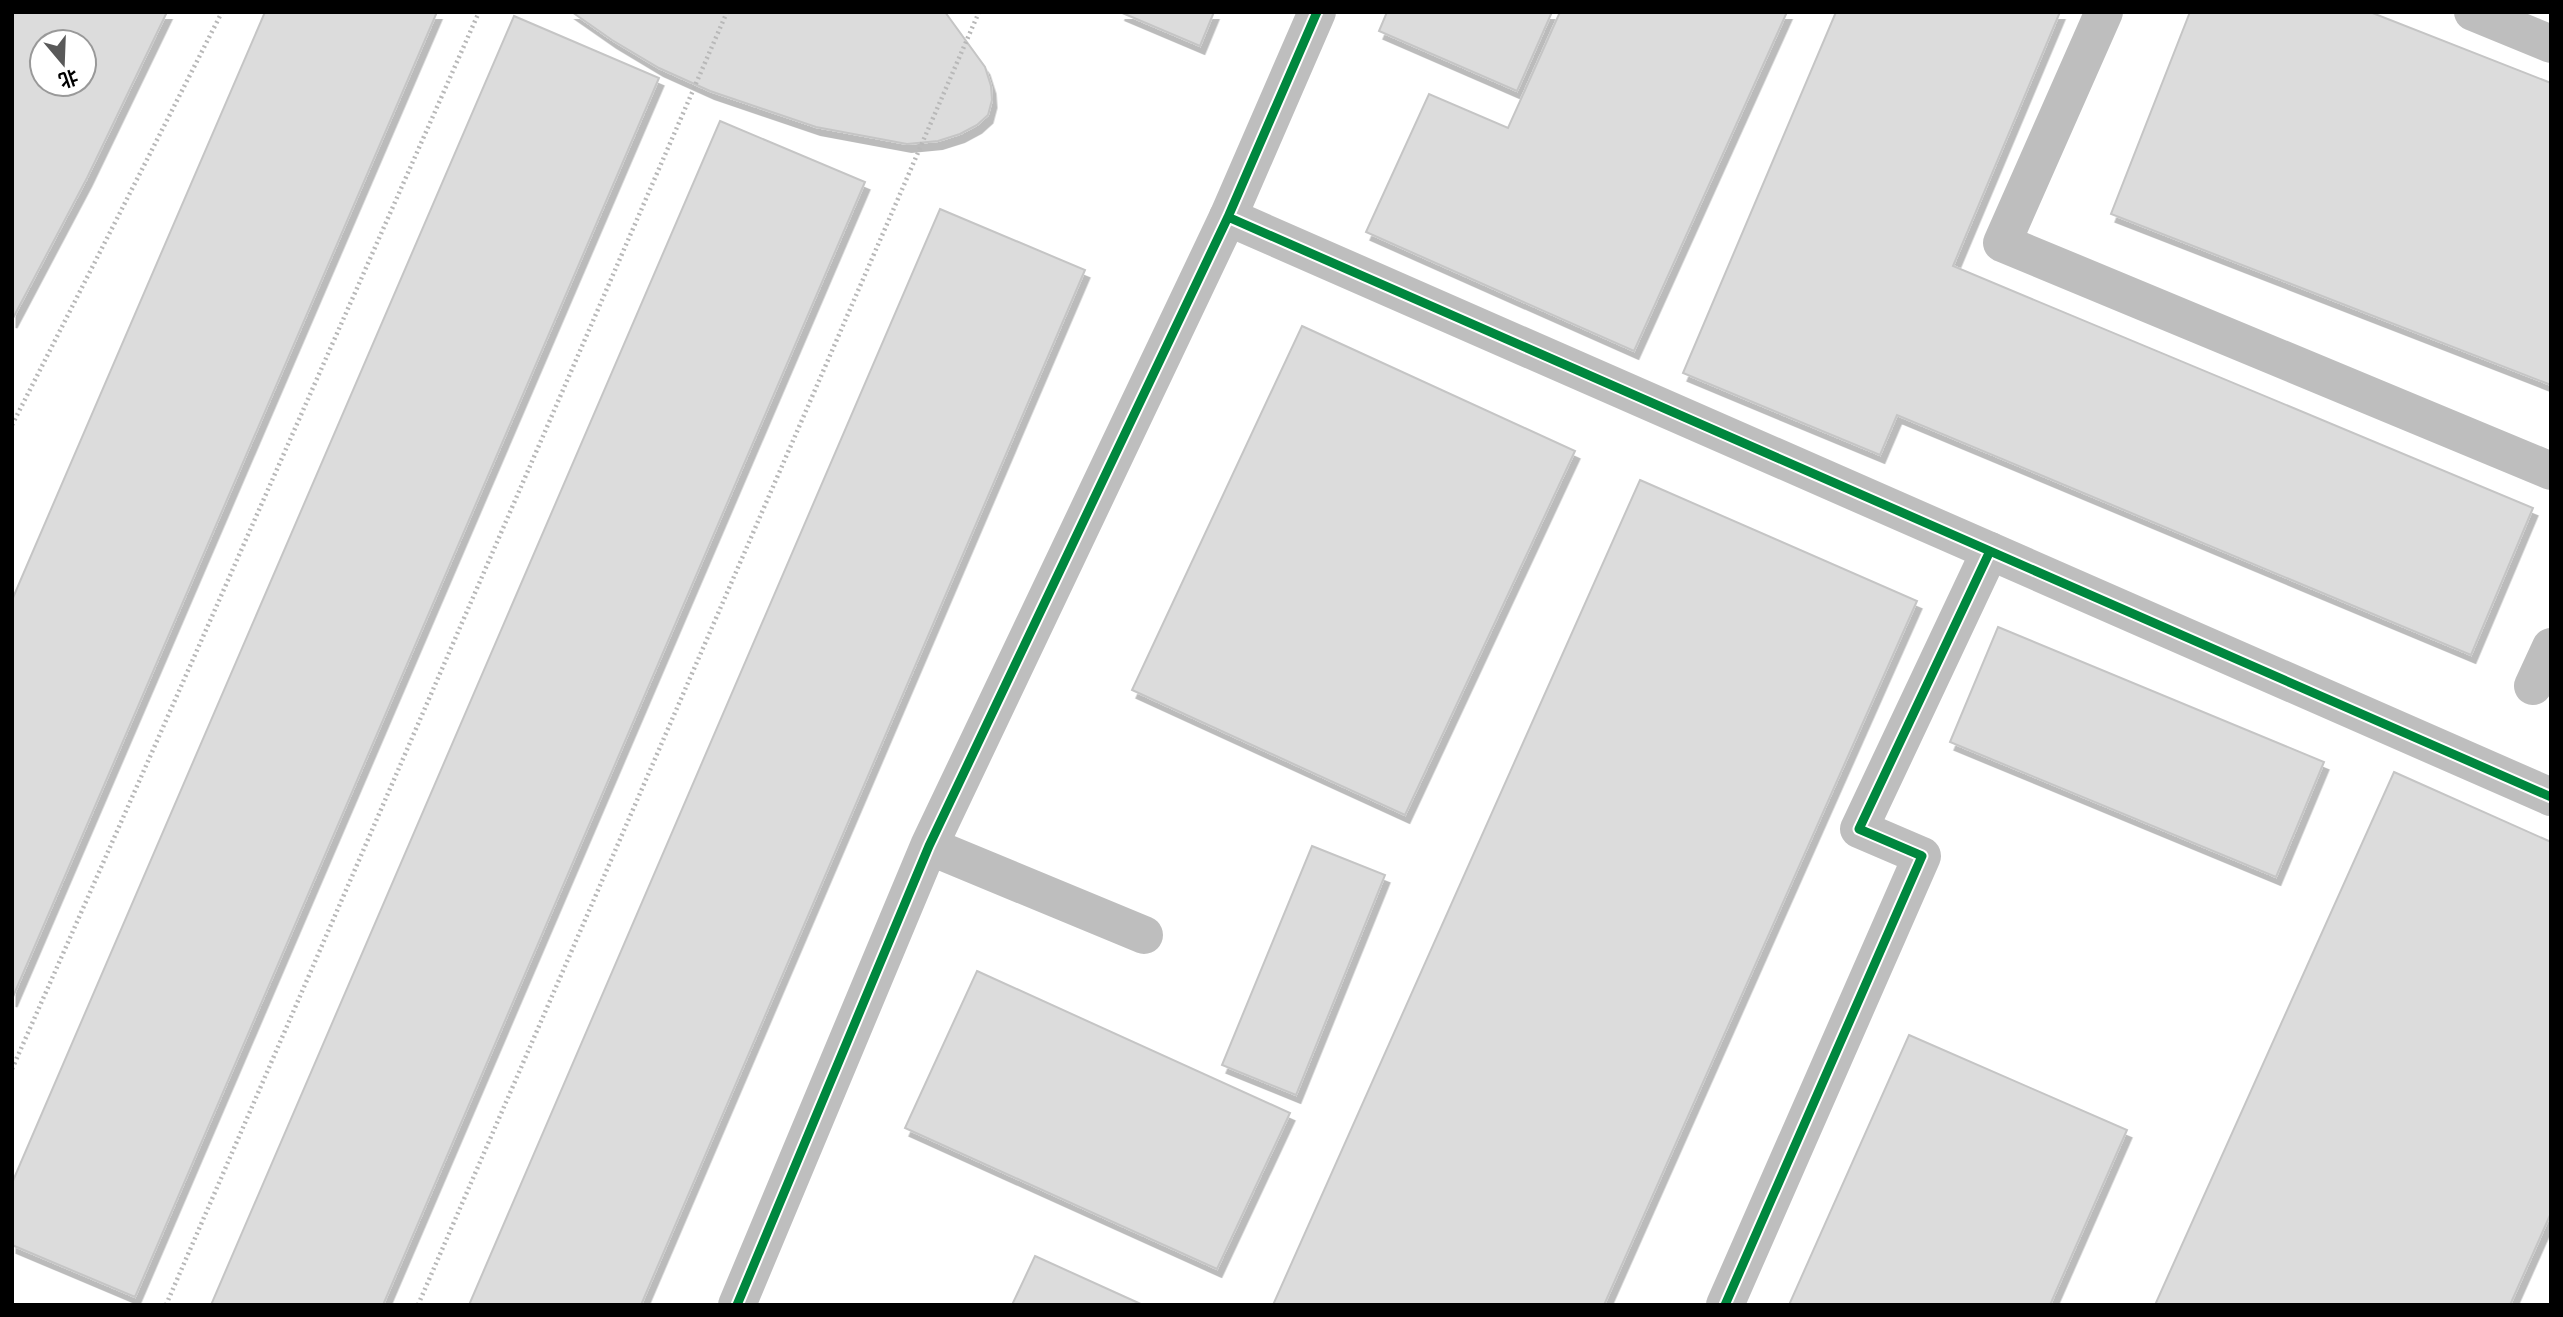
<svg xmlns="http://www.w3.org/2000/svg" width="2563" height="1317" viewBox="0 0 2563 1317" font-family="Raleway,'Noto Sans SC',sans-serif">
<defs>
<filter id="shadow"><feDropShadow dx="4.5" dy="8" stdDeviation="0" flood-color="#0004"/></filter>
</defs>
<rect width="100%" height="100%" fill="#fff"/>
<!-- building -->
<path fill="#dcdcdc" stroke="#c5c5c5" stroke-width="2" fill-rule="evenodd" filter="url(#shadow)" d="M 12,12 L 167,12 L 87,178 L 12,320 ZM 42,42 L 84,42 L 84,84 L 42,84 Z
M 265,12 L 437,12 L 12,999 L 12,600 Z
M 572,12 L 945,12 L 985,67 L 991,86 L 992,100 L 988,115 L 977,125 L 960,134 L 938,141 L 907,144 L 816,127 L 710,91 L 659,68 L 612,40 Z
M 1120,12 L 1214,12 L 1200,46 Z
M 1387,12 L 1552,12 L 1517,91 L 1379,31 Z
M 1560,12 L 1787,12 L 1634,351 L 1366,232 L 1429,94 L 1508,128 Z
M 1836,12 L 2060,12 L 1953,266 L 2533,508 L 2471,655 L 1897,415 L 1880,455 L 1683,373 Z
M 2190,12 L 2370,12 L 2551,83 L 2551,385 L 2111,214 Z
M 514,16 L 659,78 L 135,1297 L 12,1245 L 12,1183 Z
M 720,121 L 865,182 L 383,1305 L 211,1305 Z
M 940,209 L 1085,270 L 641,1305 L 469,1305 Z
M 1302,326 L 1575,451 L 1405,815 L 1132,690 Z
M 1640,480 L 1917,601 L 1604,1305 L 1273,1305 Z
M 1998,627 L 2324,762 L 2276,877 L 1950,742 Z
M 2394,772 L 2551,842 L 2551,1213 L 2510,1305 L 2155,1305 Z
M 1312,846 L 1385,875 L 1296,1095 L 1222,1065 Z
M 977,971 L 1290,1113 L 1217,1269 L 905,1128 Z
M 1909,1035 L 2127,1130 L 2050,1305 L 1789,1305 Z
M 1035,1256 L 1143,1305 L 1012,1305 Z"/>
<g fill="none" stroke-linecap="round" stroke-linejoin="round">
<!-- path -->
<path stroke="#b8b8b8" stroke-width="4.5" stroke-dasharray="2 3.5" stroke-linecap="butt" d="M 12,425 L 222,12
M 12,1069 L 479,12
M 166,1305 L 727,12
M 418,1305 L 979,12"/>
<!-- minor -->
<path stroke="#bebebe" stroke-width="38" d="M 2104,12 L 2002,243 L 2551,471
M 2473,12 L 2551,44
M 2533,686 L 2551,647
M 929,846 L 1144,935
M 737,1305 L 929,846 L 1228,217 L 1317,12
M 1725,1305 L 1922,856 L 1859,829 L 1990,551"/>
<!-- tertiary -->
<path stroke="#bebebe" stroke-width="38" d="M 1228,217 L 2551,797"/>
<defs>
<path id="cycleway" d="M 1228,217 L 2551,797
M 737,1305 L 929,846 L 1228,217 L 1317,12
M 1725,1305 L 1922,856 L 1859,829 L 1990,551"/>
</defs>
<!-- cycleway casing -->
<use href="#cycleway" stroke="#fff" stroke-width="13"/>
<!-- cycleway -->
<use href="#cycleway" stroke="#00873e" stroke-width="9"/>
</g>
<!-- border -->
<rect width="2563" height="1317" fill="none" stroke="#000000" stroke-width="28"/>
<!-- north arrow -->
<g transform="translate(63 63) rotate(161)"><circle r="33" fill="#ffffff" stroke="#999999" stroke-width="2"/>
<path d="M0-5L12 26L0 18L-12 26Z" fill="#595959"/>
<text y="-10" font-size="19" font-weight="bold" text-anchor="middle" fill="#000000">北</text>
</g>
</svg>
